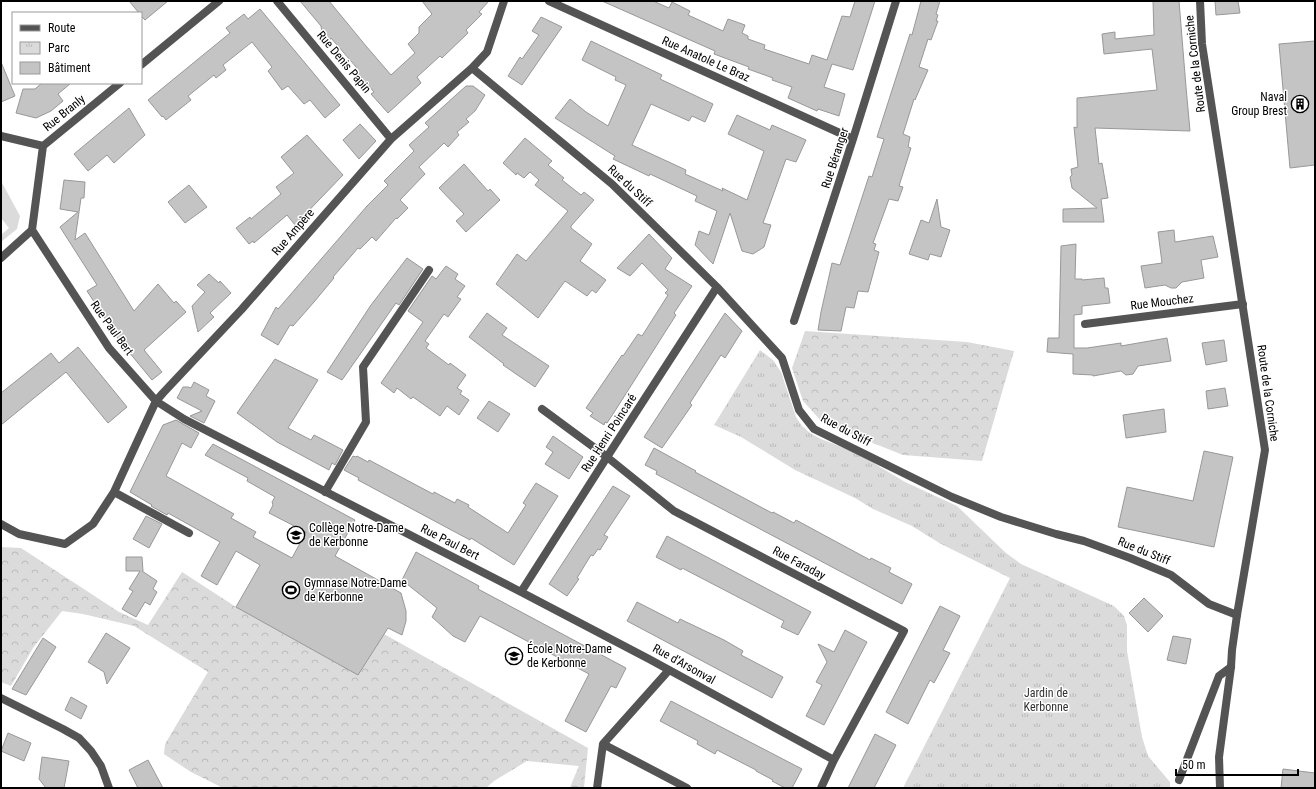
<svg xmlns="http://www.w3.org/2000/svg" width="1316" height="789" viewBox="0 0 1316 789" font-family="'Roboto Condensed',sans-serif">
<defs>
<pattern id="forest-crowns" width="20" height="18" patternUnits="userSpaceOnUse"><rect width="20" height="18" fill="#dbdbdb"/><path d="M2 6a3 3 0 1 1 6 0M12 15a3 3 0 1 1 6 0" fill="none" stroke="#bababa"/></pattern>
<pattern id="park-tufts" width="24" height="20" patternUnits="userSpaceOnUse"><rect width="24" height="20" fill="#dbdbdb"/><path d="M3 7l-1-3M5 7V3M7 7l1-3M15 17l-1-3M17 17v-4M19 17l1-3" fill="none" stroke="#bababa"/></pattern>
</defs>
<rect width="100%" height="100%" fill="#fff"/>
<!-- grass -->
<path fill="#dbdbdb" d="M 1,181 L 20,216 L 17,229 L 1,242 L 1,235 L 9,228 L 1,218 Z"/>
<!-- forest -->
<path fill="url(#forest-crowns)" d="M 805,331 L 967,342 L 1014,351 L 982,461 L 903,455 L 823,423 L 803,401 L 792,368 Z
M 1,547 L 21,548 L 119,612 L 148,625 L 182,572 L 236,607 L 384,634 L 588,748 L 584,788 L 570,787 L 579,766 L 527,761 L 494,781 L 486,788 L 223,788 L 191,772 L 164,754 L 165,744 L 208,672 L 134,626 L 83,614 L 62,611 L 33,648 L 11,686 L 1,682 Z"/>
<!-- park -->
<path fill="url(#park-tufts)" d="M 760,350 L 773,360 L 781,372 L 796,417 L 802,426 L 810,433 L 821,439 L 865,456 L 880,467 L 905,482 L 957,506 L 1006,553 L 1021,564 L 1114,606 L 1124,616 L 1127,625 L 1127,651 L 1142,737 L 1148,756 L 1170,782 L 1170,788 L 903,788 L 1010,578 L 941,544 L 912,526 L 873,509 L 855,498 L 795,470 L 741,437 L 714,425 Z"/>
<!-- building -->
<path fill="#c4c4c4" stroke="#989898" d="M 129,1 L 168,1 L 145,20 L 141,16 L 141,13 L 139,13 Z
M 300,1 L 329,1 L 366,46 L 391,75 L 415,53 L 408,44 L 419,33 L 419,27 L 432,14 L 422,1 L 489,1 L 479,12 L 482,14 L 466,30 L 468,33 L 442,58 L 440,56 L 417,77 L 421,83 L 388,113 L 371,94 L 374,92 L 355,70 L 357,68 L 331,38 L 329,41 L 322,32 L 321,26 Z
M 602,1 L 653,1 L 669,8 L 672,2 L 690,11 L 688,15 L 723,31 L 728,19 L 745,25 L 742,33 L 748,36 L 748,39 L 765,45 L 764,49 L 809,64 L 812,55 L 827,60 L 842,16 L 850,17 L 855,1 L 875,1 L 853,70 L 832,64 L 824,87 L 845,94 L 839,116 L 818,109 L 817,111 L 788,98 L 792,87 L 772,80 L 773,78 L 748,69 L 749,67 L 714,54 L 715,51 Z
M 921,1 L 940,1 L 936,14 L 938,15 L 936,21 L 938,21 L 931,40 L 928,39 L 919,67 L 928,70 L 915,100 L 914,99 L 903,134 L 910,137 L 908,147 L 911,148 L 899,186 L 903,187 L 898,201 L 889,199 L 873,243 L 876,244 L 874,250 L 879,252 L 868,292 L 858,291 L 854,308 L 846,307 L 841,331 L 818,330 L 821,312 L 832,263 L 840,265 L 869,176 L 872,177 L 884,139 L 877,137 L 910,34 L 912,35 Z
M 1153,1 L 1179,1 L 1186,87 L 1190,131 L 1095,128 L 1099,164 L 1102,163 L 1108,198 L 1101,199 L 1104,222 L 1063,222 L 1063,209 L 1097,208 L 1072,188 L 1070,177 L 1072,175 L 1071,169 L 1078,167 L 1074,127 L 1077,128 L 1077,98 L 1157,90 L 1152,49 L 1104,54 L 1102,34 L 1115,32 L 1115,39 L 1154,35 Z
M 1215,1 L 1238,1 L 1240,13 L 1216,15 Z
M 260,9 L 340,105 L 325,118 L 310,100 L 304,104 L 288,86 L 282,90 L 268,71 L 272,67 L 252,42 L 223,65 L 226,70 L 216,78 L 214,75 L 188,96 L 191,100 L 166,120 L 163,116 L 162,117 L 148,100 L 230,33 L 226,28 L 244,14 L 248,19 Z
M 541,17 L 562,27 L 522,85 L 508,76 L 520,57 L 522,59 L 539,35 L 532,31 Z
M 591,41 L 662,75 L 660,79 L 713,104 L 705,122 L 692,116 L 689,121 L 651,104 L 632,145 L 686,170 L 685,174 L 723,191 L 722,188 L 747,200 L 764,151 L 728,134 L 737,115 L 770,130 L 772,125 L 806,140 L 796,162 L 786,159 L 763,223 L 771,225 L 764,247 L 753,254 L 742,251 L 730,213 L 713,264 L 695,245 L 699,231 L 709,235 L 717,211 L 695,201 L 697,196 L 650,174 L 649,176 L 613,159 L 615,156 L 555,118 L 570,99 L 586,112 L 608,126 L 626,85 L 615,80 L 616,77 L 582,60 Z
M 1315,41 L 1315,165 L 1290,168 L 1279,44 Z
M 1,62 L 15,96 L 1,102 Z
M 42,83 L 71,83 L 58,94 L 63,101 L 51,111 L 36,118 L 16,113 L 23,89 L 35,89 Z
M 466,86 L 473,86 L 485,95 L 475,111 L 466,119 L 469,122 L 457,132 L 459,135 L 448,147 L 444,143 L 419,167 L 425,174 L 400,200 L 408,208 L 397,219 L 396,218 L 376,241 L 372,237 L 360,249 L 358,248 L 333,277 L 334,278 L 314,302 L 293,326 L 290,325 L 278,345 L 261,335 L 276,307 L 278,309 L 367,206 L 388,185 L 384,181 L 414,151 L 409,145 L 429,127 L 425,123 Z
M 129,108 L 145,135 L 114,163 L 107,155 L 88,171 L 74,154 Z
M 360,124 L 376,141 L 359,159 L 343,140 Z
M 307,135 L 343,175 L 295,225 L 287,215 L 254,243 L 253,241 L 249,244 L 236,228 L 250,217 L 251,219 L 281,194 L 276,187 L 294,173 L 281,157 Z
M 525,138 L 552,161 L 548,165 L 564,178 L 562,180 L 581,195 L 584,192 L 594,200 L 571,226 L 571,228 L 592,244 L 580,261 L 606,280 L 596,293 L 592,290 L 587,296 L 565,281 L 538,318 L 496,284 L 517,254 L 526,261 L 568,211 L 535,185 L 539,180 L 530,172 L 524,178 L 517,173 L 516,175 L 503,163 Z
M 464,164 L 488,191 L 490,189 L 500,200 L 466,232 L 456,221 L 464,214 L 439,188 Z
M 64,180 L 85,182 L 84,198 L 81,198 L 75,240 L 85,233 L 134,311 L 158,284 L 174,303 L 176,301 L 186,312 L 144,350 L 162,372 L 152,380 L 119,340 L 87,291 L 97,285 L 60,227 L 78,212 L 60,209 Z
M 189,185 L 207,207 L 185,223 L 168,202 Z
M 937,199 L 941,227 L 950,230 L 941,257 L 930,254 L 928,260 L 909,254 L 921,220 L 929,223 Z
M 1174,230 L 1175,242 L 1213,236 L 1218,257 L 1201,260 L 1204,278 L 1182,282 L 1176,288 L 1171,288 L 1165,285 L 1145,288 L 1141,266 L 1162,263 L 1158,232 Z
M 649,234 L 672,258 L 665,269 L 692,286 L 674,313 L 676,315 L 613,414 L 607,423 L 605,422 L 604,425 L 590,416 L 593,413 L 586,408 L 622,355 L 623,356 L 638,334 L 642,336 L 668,295 L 665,293 L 668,290 L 642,263 L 630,276 L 617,268 Z
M 1076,244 L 1075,279 L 1082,279 L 1082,280 L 1104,278 L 1105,288 L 1108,288 L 1110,303 L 1082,306 L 1082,314 L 1074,315 L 1074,348 L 1087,348 L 1121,343 L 1121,346 L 1167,338 L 1171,361 L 1138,366 L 1133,374 L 1126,375 L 1121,371 L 1093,376 L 1093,375 L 1073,374 L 1073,354 L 1047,352 L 1048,338 L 1059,338 L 1061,246 Z
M 407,258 L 423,269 L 399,305 L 396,303 L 342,380 L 327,372 L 371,305 Z
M 446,266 L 458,274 L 455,279 L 465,286 L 457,297 L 461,299 L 448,317 L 444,314 L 425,341 L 429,344 L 426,348 L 449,365 L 450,363 L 466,375 L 457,388 L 462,391 L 460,394 L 469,400 L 459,415 L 447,406 L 440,416 L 413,397 L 411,399 L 397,388 L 394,393 L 381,383 L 423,322 L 408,311 L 432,276 L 436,279 Z
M 209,274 L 219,283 L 220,281 L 231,293 L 210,313 L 214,317 L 198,332 L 192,306 L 205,292 L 197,285 Z
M 487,313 L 507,328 L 502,335 L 549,366 L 535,387 L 503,365 L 504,364 L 469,337 Z
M 725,313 L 742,331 L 725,358 L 721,355 L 690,403 L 692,405 L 662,448 L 644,437 Z
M 1224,340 L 1227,361 L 1206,365 L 1202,343 Z
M 78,347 L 127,407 L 108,423 L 66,372 L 1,425 L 1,393 L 51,353 L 59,363 Z
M 275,359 L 318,380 L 288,428 L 311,440 L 314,435 L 343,450 L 335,465 L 332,463 L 329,470 L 277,442 L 237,413 Z
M 194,382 L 209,390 L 206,396 L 215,401 L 204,423 L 190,416 L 202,411 L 177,398 L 183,387 L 188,387 L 191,388 Z
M 1225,388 L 1228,406 L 1208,409 L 1206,391 Z
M 489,401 L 510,414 L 498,432 L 477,418 Z
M 1164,409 L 1166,432 L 1126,438 L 1123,415 Z
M 176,420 L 199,433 L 191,448 L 182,443 L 166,476 L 234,514 L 231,518 L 256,532 L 253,537 L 292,558 L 306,532 L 269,513 L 273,505 L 272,502 L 275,497 L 247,481 L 248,478 L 205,455 L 213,444 L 355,520 L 335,556 L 401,593 L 406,611 L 406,621 L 402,635 L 388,628 L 358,675 L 236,607 L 260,565 L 236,551 L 217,585 L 201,576 L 220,542 L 168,513 L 167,515 L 151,506 L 152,505 L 130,492 L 163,425 Z
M 553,436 L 583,457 L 569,479 L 545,464 L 553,452 L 546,447 Z
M 654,448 L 696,471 L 695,472 L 772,513 L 773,512 L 794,523 L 796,520 L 870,560 L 871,558 L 891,568 L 889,572 L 912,584 L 902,604 L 656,474 L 657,471 L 645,465 Z
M 1204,451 L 1233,457 L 1214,547 L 1118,527 L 1127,487 L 1193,501 Z
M 353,456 L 356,457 L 357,456 L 368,462 L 369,460 L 433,494 L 434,492 L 455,503 L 457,499 L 469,505 L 468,507 L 508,533 L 526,505 L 523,503 L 536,483 L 558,496 L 514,565 L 471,538 L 470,540 L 358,480 L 359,478 L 344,470 Z
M 613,486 L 630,496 L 604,535 L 608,537 L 600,550 L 598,549 L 593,556 L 591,555 L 577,578 L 579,579 L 567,596 L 549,584 Z
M 146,516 L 162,524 L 149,548 L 133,539 Z
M 667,536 L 811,612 L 798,635 L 781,627 L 784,621 L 682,568 L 681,570 L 656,557 Z
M 416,552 L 479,586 L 478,589 L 626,668 L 616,688 L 611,686 L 586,732 L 565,721 L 589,674 L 480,616 L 465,642 L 453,636 L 432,617 L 437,608 L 402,580 Z
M 126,557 L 142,557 L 143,571 L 142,571 L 157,581 L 153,589 L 157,592 L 150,605 L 145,602 L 136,617 L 122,609 L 133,591 L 129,589 L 140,571 L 126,571 Z
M 1144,598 L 1163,616 L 1148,632 L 1129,613 Z
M 637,602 L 678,623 L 680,619 L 724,640 L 743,651 L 741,655 L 783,677 L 772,698 L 627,621 Z
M 940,606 L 960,616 L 943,650 L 950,653 L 934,683 L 930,680 L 908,724 L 886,712 Z
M 845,630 L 867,642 L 824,725 L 806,716 L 822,685 L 816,682 L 827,662 L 818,644 L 834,652 Z
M 106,633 L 130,648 L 107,684 L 104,672 L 88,662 Z
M 1173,636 L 1191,639 L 1186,664 L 1167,660 Z
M 43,638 L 56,647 L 26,695 L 12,689 Z
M 71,697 L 87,706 L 81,719 L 65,710 Z
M 671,701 L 802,769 L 792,788 L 785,788 L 772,781 L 773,780 L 756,771 L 756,770 L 717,750 L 715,754 L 697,744 L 698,741 L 660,721 Z
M 8,733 L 31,743 L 24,761 L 1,751 Z
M 875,734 L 896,745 L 874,788 L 848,788 Z
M 42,757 L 69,761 L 64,788 L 46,788 L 39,779 Z
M 148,760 L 163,788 L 138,788 L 129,770 Z
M 1283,769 L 1315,773 L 1315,788 L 1281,788 Z"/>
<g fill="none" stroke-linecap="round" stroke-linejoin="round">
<!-- minor -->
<path stroke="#545454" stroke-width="8" d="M 277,1 L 391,139
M 549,1 L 853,139
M 141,65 L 219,1
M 472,68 L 612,184 L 717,287 L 782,358 L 799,410 L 814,429 L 952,497 L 1001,517 L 1056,534 L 1084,541 L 1130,558 L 1171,575 L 1209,604 L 1237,615
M 1,136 L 43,146 L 32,230 L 109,348 L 156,401 L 184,419 L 521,592 L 649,659 L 834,760
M 43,146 L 120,83
M 1,258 L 32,230
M 794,321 L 853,139 L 896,1
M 1085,324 L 1243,304
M 542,409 L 607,457 L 674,511 L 904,631 L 834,760 L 821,788
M 114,492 L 189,533
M 325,492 L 366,422 L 363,367 L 429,270
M 1,524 L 19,534 L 65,544 L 93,524 L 114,492 L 149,416 L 156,401 L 163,393 L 242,309 L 391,139 L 472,68 L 487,52 L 504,1
M 521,592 L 607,457 L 717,287
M 1,698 L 63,729 L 79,738 L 91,751 L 101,766 L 109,788
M 603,744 L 687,788
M 1179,780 L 1219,676 L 1231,667
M 597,788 L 603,744 L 669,670"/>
<!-- tertiary -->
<path stroke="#545454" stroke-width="8" d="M 1200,1 L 1202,44 L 1265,450 L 1237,615 L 1232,650 L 1231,667 L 1219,757 L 1220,788"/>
</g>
<!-- icons -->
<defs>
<symbol id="building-ring" viewBox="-11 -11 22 22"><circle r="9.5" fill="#fff" stroke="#000" stroke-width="1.5"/><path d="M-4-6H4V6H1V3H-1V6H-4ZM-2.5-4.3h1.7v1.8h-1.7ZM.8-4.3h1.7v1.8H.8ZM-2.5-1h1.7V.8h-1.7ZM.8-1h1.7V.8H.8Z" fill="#000"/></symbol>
<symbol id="school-ring" viewBox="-11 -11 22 22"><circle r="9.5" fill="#fff" stroke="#000" stroke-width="1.5"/><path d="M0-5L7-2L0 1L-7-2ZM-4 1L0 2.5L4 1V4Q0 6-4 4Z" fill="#000"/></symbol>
<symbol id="stadium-ring" viewBox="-11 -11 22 22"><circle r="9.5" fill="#fff" stroke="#000" stroke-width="1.5"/><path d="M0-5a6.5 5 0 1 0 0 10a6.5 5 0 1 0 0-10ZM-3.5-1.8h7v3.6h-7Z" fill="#000"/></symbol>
</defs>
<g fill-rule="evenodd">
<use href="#building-ring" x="1290" y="94" width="20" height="20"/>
<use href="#school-ring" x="286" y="525" width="20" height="20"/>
<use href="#stadium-ring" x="281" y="580" width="20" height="20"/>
<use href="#school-ring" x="504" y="646" width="20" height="20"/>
</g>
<g text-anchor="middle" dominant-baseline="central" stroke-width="3" stroke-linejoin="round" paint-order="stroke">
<!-- street labels -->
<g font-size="12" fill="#000" stroke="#fff">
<text transform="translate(706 59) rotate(24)">Rue Anatole Le Braz</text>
<text transform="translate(344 62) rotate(50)">Rue Denis Papin</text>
<text transform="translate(1195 64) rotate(-97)">Route de la Corniche</text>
<text transform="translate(64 113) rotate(-39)">Rue Branly</text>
<text transform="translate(835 158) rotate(-72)">Rue Béranger</text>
<text transform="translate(630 186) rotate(43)">Rue du Stiff</text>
<text transform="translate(293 232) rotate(-49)">Rue Ampère</text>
<text transform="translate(1162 302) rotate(-7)">Rue Mouchez</text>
<text transform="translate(112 328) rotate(54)">Rue Paul Bert</text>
<text transform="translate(1268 393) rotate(82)">Route de la Corniche</text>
<text transform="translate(846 430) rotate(28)">Rue du Stiff</text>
<text transform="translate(609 433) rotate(-57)">Rue Henri Poincaré</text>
<text transform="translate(450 542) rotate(27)">Rue Paul Bert</text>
<text transform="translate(1144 551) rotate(22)">Rue du Stiff</text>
<text transform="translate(799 563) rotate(28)">Rue Faraday</text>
<text transform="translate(684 664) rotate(29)">Rue d'Arsonval</text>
</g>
<!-- poi labels -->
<g font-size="12" fill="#000" stroke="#fff" text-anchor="start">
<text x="1287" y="97" text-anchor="end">Naval<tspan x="1287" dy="14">Group Brest</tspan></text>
<text x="309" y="528">Collège Notre-Dame<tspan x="309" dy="14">de Kerbonne</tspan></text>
<text x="304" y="583">Gymnase Notre-Dame<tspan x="304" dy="14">de Kerbonne</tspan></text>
<text x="527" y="649">École Notre-Dame<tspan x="527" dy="14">de Kerbonne</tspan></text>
</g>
<!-- park labels -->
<g font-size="12" fill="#323232" stroke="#fff">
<text x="1046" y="693">Jardin de<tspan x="1046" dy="14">Kerbonne</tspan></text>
</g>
</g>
<!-- border -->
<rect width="1316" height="789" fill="none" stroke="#000000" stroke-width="4"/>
<!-- legend -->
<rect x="12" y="12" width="130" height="72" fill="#ffffff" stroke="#999999"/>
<rect x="20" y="25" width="20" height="6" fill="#545454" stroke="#999999"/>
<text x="48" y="32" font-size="12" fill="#000000">Route</text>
<rect x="20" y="42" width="20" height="12" fill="url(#park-tufts)" stroke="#999999"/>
<text x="48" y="52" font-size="12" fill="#000000">Parc</text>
<rect x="20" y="62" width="20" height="12" fill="#c4c4c4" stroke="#999999"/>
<text x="48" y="72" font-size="12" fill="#000000">Bâtiment</text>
<!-- scale -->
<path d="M1176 769v6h122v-6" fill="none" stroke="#000000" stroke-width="2"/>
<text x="1182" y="769" font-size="12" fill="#000000" stroke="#ffffff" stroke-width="3" paint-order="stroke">50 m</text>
</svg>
